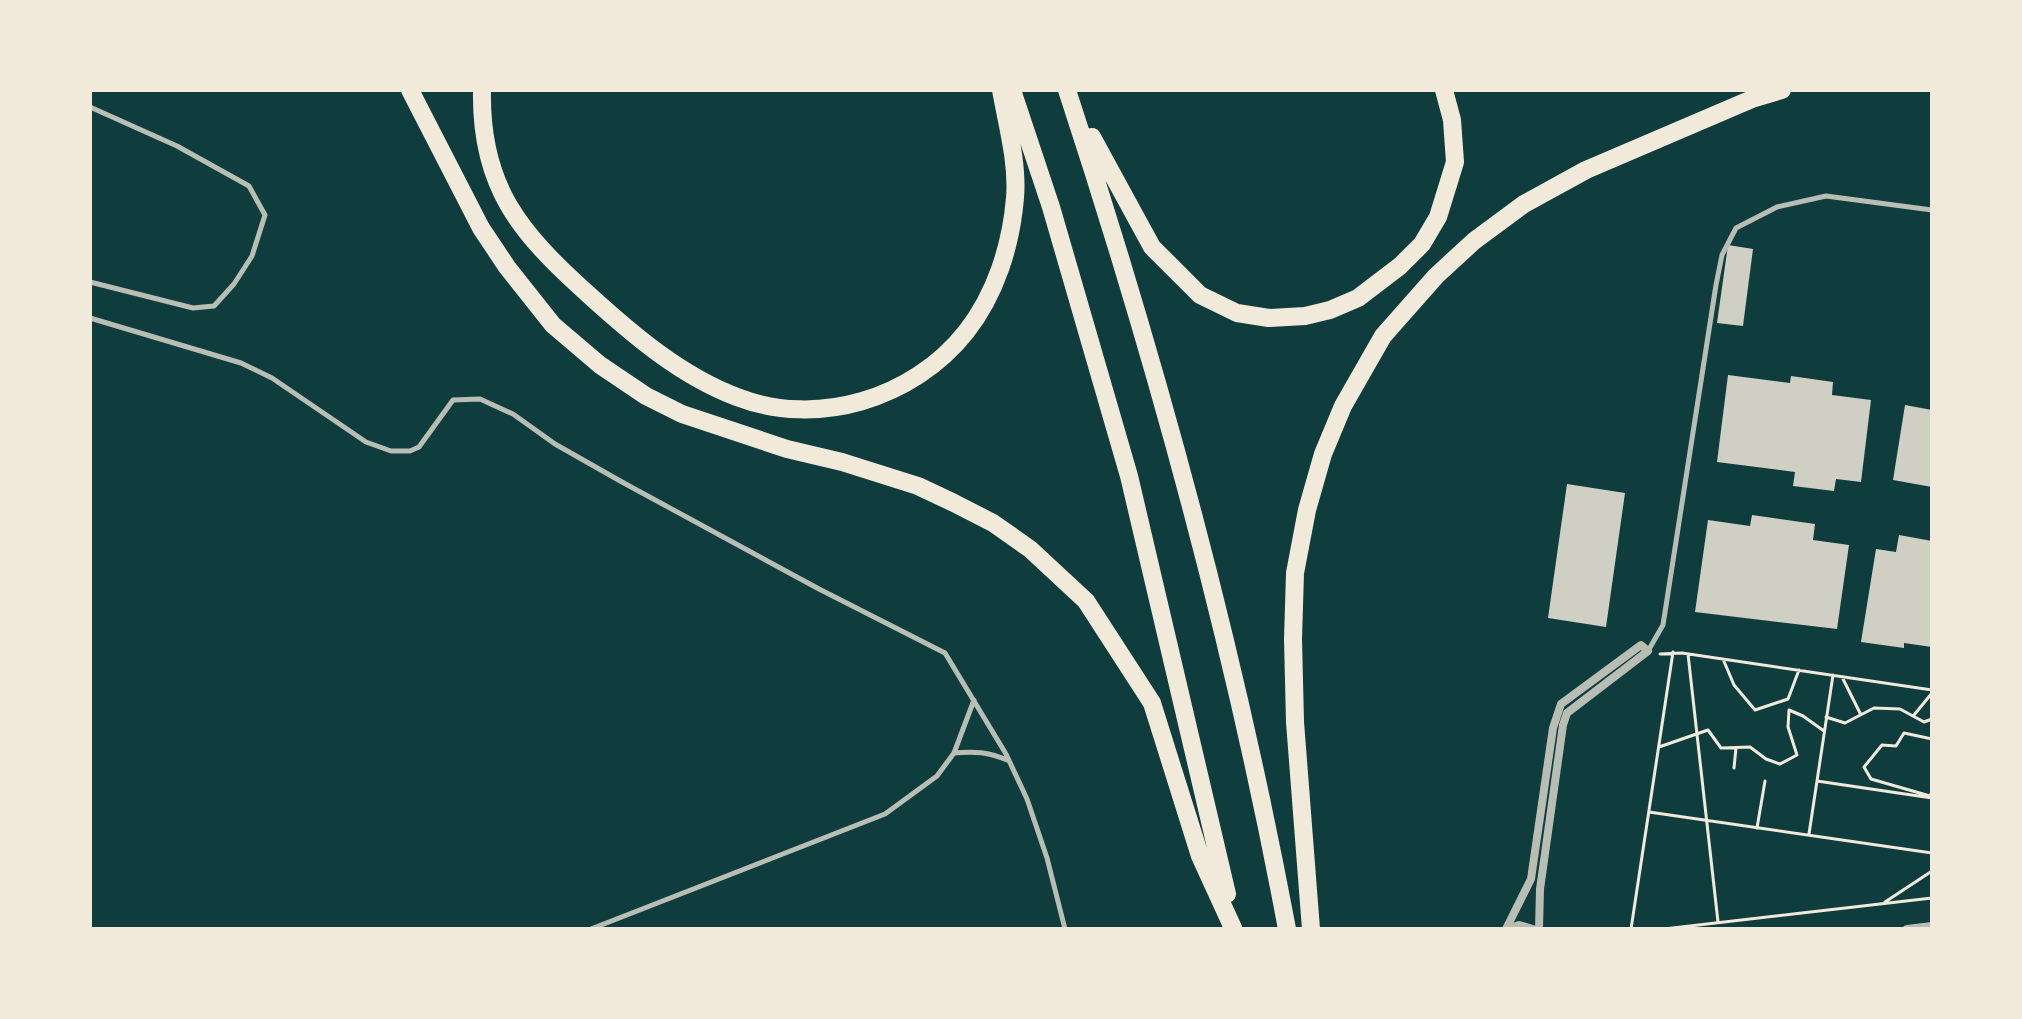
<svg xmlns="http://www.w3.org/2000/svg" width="2022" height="1019" viewBox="0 0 2022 1019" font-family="'Source Sans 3',sans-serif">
<rect width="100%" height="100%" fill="#0f3d3e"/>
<!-- building -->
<path fill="#cfcfc3" d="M 1728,245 L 1753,249 L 1743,326 L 1717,323 Z
M 1728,375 L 1790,383 L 1791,376 L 1833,382 L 1832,395 L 1871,400 L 1861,482 L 1836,479 L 1834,491 L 1793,486 L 1795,472 L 1717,462 Z
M 1905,405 L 1932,410 L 1932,487 L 1893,480 Z
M 1567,484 L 1625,493 L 1606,627 L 1548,618 Z
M 1752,515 L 1815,524 L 1813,540 L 1849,545 L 1837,629 L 1695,612 L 1708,520 L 1750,526 Z
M 1899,535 L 1932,541 L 1932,647 L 1904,643 L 1904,648 L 1861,642 L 1876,549 L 1896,552 Z"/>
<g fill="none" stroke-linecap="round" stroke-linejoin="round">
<!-- path -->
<path stroke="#f1e9da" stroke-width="3" d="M 1660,654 L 1682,653 L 1932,690
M 1688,654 L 1718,922
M 1723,659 L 1734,685 L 1755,710 L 1788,699 L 1799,670
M 1842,677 L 1860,713
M 1914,715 L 1932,693
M 1826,717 L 1845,723 L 1874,708 L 1900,709 L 1924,722 L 1932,719
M 1932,739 L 1904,733 L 1896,746 L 1882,745 L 1864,767 L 1871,779 L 1930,796 L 1932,792
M 1659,747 L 1708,730 L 1721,748 L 1750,747 L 1766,759 L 1780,764 L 1797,755 L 1788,727 L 1789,710 L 1803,716 L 1824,731
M 1734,768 L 1736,748
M 1817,781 L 1932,798
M 1649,812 L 1932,853
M 1757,828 L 1765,781
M 1809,834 L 1833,675
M 1885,902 L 1932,871
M 1631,929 L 1673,652
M 1664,929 L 1932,898"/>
<!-- service -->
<path stroke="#b8beb3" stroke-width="5" d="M 90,107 L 177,146 L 249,186 L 265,215 L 252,256 L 234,284 L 214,306 L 193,308 L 90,282
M 90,318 L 241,363 L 272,378 L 366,442 L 391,451 L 410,451 L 419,447 L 453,400 L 480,399 L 513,414 L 555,444 L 622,482 L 819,589 L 945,653 L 1006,754 L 1027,799 L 1047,858 L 1065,929
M 1648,651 L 1663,625 L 1716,285 L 1722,255 L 1736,228 L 1777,207 L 1826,196 L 1932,210
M 954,753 C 975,751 988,752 1007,760
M 591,929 L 885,814 L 937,776 L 954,753 L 974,700"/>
<!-- minor -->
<path stroke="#b8beb3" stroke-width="8" d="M 1506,929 L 1531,879 L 1553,728 L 1561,704 L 1641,645 L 1648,651 L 1567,713 L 1563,725 L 1540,889 L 1539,929
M 1508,929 L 1519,925 L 1533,929
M 1907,929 L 1932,926"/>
<!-- motorway -->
<path stroke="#f1e9da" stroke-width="18" d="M 410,90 L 481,228 L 507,267 L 553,325 L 600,365 L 646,396 L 682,414 L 787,449 L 842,462 L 918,486 L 954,503 L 993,523 L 1030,549 L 1086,601 L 1152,703 L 1200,856 L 1233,928
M 482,90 C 480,187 520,233 589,295 C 633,335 681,376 737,397 C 817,428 913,399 966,332 C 996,294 1011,245 1015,198 C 1018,163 1007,124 1001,90
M 1012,90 L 1051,207 L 1129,476 L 1227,894
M 1067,90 C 1157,364 1234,645 1287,929
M 1092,137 L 1152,247 L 1200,295 L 1237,313 L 1269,318 L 1305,316 L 1330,310 L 1358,298 L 1400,266 L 1422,244 L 1438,217 L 1455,162 L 1452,120 L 1444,90
M 1311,929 L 1295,722 L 1293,639 L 1295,573 L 1307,510 L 1323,454 L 1343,406 L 1383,336 L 1436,276 L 1474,241 L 1524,204 L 1586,170 L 1752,99 L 1782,90"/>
</g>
<!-- border -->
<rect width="2022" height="1019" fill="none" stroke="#f1e9da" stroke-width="184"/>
</svg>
